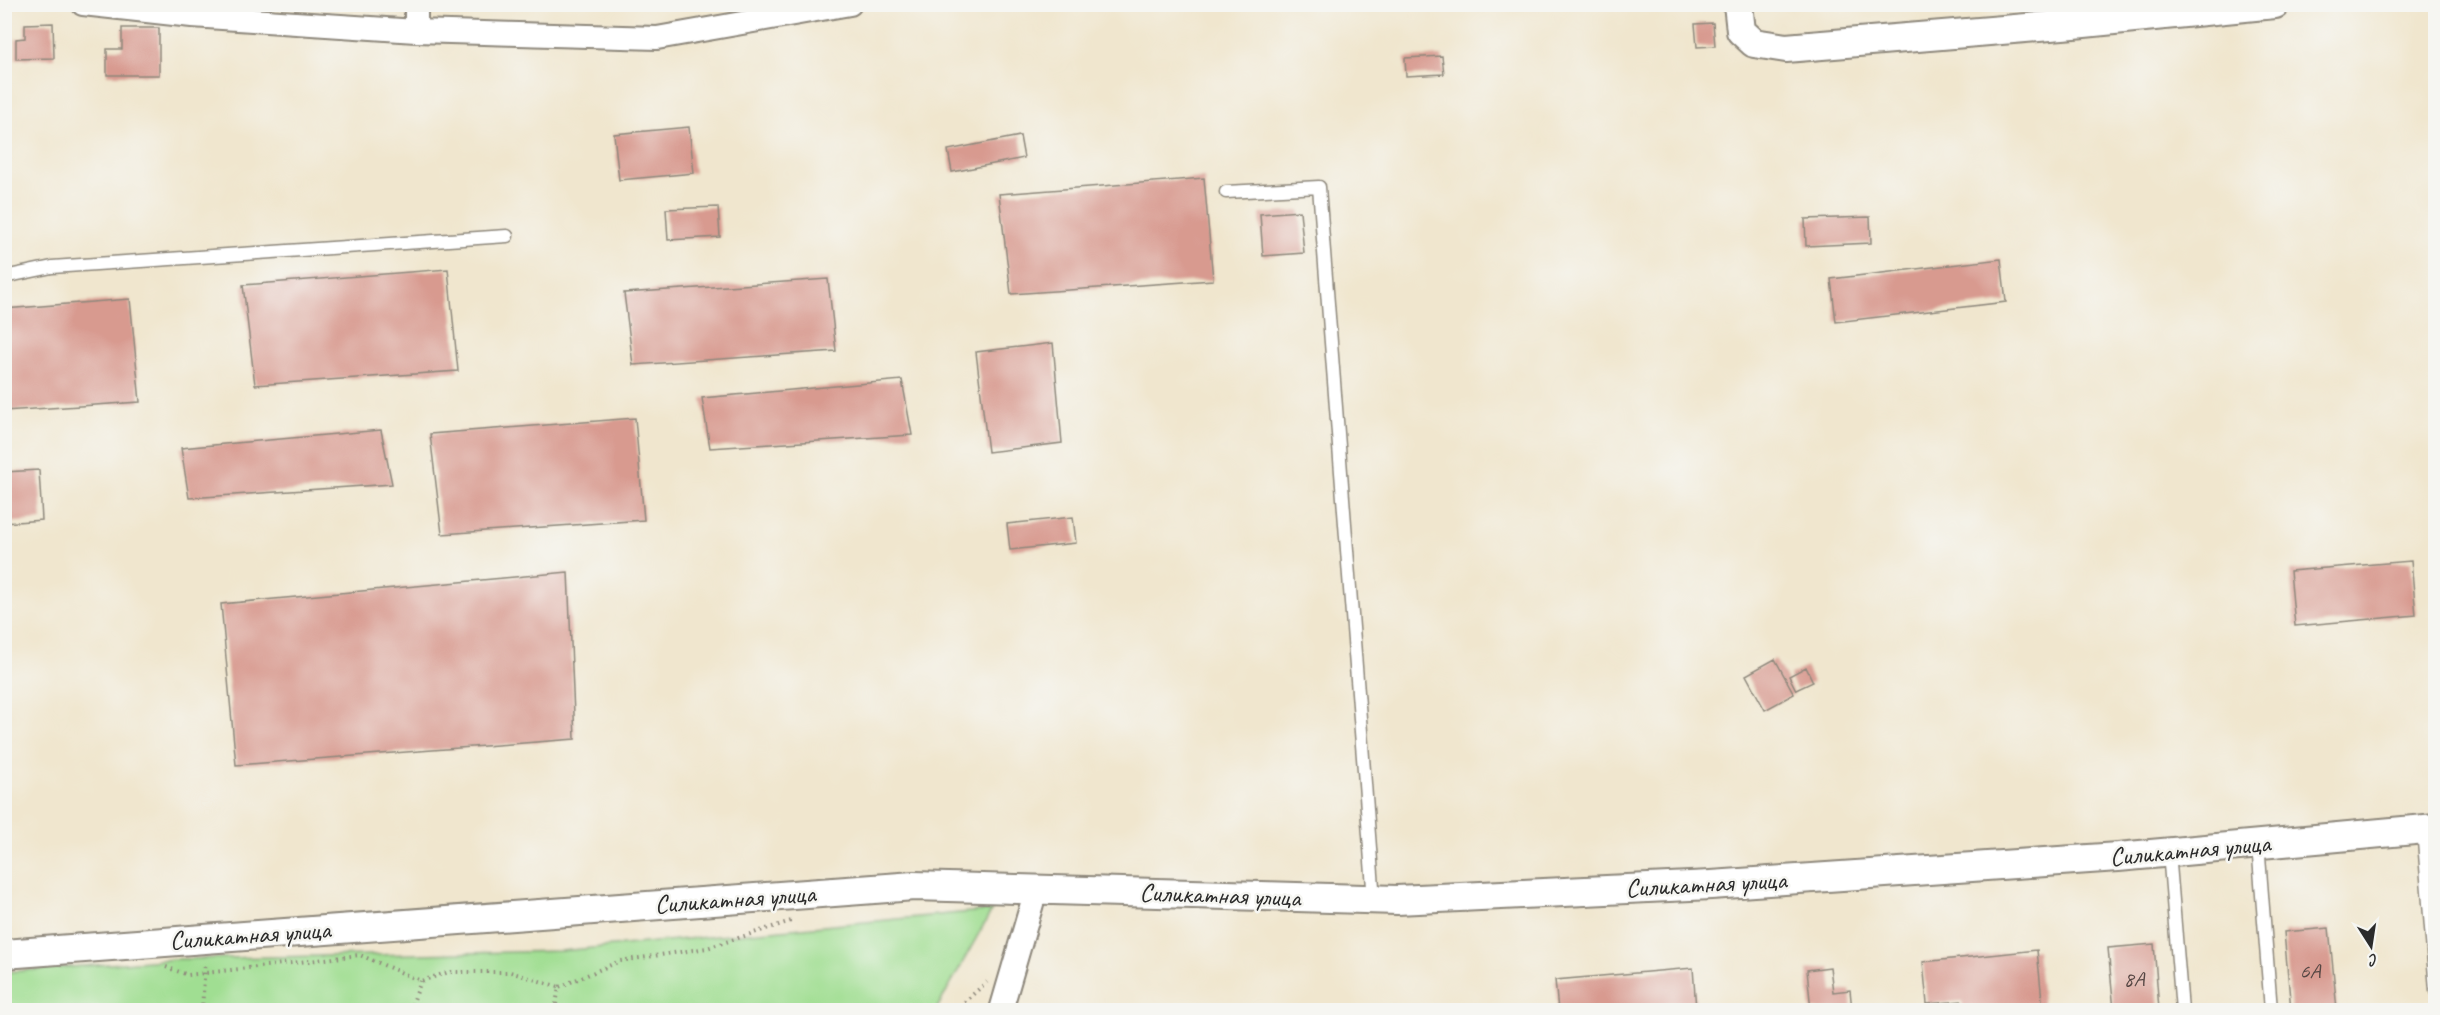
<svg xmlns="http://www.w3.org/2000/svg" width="2440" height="1015" viewBox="0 0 2440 1015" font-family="Caveat,sans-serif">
<rect width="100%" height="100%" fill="#f6f6f2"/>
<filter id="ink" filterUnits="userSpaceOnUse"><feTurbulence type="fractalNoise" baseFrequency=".0167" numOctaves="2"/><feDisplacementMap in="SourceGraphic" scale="12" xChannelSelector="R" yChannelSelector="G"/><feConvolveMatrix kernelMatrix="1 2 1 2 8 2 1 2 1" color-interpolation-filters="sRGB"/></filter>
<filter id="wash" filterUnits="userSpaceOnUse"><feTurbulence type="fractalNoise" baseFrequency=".008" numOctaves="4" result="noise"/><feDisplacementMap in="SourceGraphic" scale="24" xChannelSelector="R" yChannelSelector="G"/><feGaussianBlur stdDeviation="1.35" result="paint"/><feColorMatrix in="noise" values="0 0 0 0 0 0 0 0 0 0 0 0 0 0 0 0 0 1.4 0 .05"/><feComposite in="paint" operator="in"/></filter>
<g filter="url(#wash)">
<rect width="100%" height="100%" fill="#f0e6ce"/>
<!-- green -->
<path fill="#a0de92" stroke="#66845e" stroke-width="1.5" d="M 992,910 L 936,1010 L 5,1010 L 5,972 L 176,959 L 561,951 Z"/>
<g id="blocks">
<!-- building -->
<path fill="#d89a8f" d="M 53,23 L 54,58 L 16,59 L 16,39 L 25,38 L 25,24 Z
M 1713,23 L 1715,46 L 1697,47 L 1695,24 Z
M 122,28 L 159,28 L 159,75 L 107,75 L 107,49 L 122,49 Z
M 1442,56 L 1444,74 L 1406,76 L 1405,58 Z
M 689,127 L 694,173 L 619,180 L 614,134 Z
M 1020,136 L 1024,158 L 952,172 L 948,150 Z
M 1204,178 L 1213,280 L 1011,294 L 999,194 Z
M 718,207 L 720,237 L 668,240 L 666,209 Z
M 1300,211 L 1304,253 L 1263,256 L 1260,214 Z
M 1870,217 L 1871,243 L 1806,246 L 1805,219 Z
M 2001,259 L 2006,302 L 1836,322 L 1831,279 Z
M 448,269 L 458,371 L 255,385 L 243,285 Z
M 828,279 L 836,351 L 633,365 L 624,293 Z
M 130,299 L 140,402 L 4,411 L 4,309 Z
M 1053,343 L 1062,443 L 988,452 L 976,352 Z
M 902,380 L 912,435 L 710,448 L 702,398 Z
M 635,418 L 644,520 L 442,534 L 430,434 Z
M 381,430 L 392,484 L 189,498 L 181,448 Z
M 39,470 L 42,520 L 4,523 L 4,472 Z
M 1073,517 L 1076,543 L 1010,550 L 1007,524 Z
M 2411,561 L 2416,615 L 2295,626 L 2290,571 Z
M 568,572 L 575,739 L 236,765 L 221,604 Z
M 1775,659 L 1794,694 L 1765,710 L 1746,675 Z
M 1806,667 L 1813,682 L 1796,690 L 1789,676 Z
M 2329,928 L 2337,1010 L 2291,1010 L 2284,932 Z
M 2154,944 L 2159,1010 L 2114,1010 L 2108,948 Z
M 2037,950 L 2043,1010 L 1963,1010 L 1962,1001 L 1927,1004 L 1923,962 Z
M 1830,967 L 1833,992 L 1850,990 L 1852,1010 L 1811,1010 L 1807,970 Z
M 1693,968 L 1696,1009 L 1558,1010 L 1555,980 Z"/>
</g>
</g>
<g filter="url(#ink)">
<use href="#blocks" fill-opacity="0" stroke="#8e887c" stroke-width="1.5"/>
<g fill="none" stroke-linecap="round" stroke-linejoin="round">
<defs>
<path id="service" d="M 1226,192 L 1319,187 L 1374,900
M 4,277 L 52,267 L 507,236
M 2423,829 L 2436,990
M 2258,844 L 2271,1010
M 2169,852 L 2182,1010"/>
<path id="minor" d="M 83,4 L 192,16 L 416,31 L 657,38 L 850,4
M 416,31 L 416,4
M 1001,1010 L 1036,890"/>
<path id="tertiary" d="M 1738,4 L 1741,31 L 1754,43 L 1786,48 L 2074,24 L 2275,4
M 4,954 L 914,886 L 1397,900 L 1711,885 L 2118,857 L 2436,828"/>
</defs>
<!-- service casing -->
<use href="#service" stroke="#8e887c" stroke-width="15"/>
<!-- minor casing -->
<use href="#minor" stroke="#8e887c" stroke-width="26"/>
<!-- tertiary casing -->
<use href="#tertiary" stroke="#8e887c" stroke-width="32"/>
<!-- path -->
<path stroke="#8e887c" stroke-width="4" stroke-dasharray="1.5 4.5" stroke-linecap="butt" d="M 166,967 L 188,975 L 360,955 L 421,981 L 449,972 L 510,972 L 559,987
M 202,1010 L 205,963
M 410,1010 L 421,981
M 555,1010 L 559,987 L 620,961 L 707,948 L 791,921
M 955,1010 L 987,982"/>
<!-- service -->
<use href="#service" stroke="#fff" stroke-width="12"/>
<!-- minor -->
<use href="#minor" stroke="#fff" stroke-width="22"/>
<!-- tertiary -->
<use href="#tertiary" stroke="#fff" stroke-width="28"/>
</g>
</g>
<g text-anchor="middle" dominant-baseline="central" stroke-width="5" stroke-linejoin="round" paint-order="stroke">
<!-- number labels -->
<g font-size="22" fill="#564744">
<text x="2310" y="971">6А</text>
<text x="2134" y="979">8А</text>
</g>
<!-- street labels -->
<g font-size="26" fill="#2b2b2b" stroke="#f6f6f2">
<text transform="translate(2190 850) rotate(-5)">Силикатная улица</text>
<text transform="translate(1706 884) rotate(-3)">Силикатная улица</text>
<text transform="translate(1220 895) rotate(2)">Силикатная улица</text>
<text transform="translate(735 899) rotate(-4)">Силикатная улица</text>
<text transform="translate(250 935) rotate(-4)">Силикатная улица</text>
</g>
</g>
<!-- margin -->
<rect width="2440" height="1015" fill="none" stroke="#f6f6f2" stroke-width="24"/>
<!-- north arrow -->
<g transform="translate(2371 946) rotate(168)" stroke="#f6f6f2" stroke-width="4.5" paint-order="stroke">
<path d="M0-4.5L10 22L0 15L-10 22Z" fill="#2b2b2b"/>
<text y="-9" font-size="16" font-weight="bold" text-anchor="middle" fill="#2b2b2b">С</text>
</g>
</svg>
